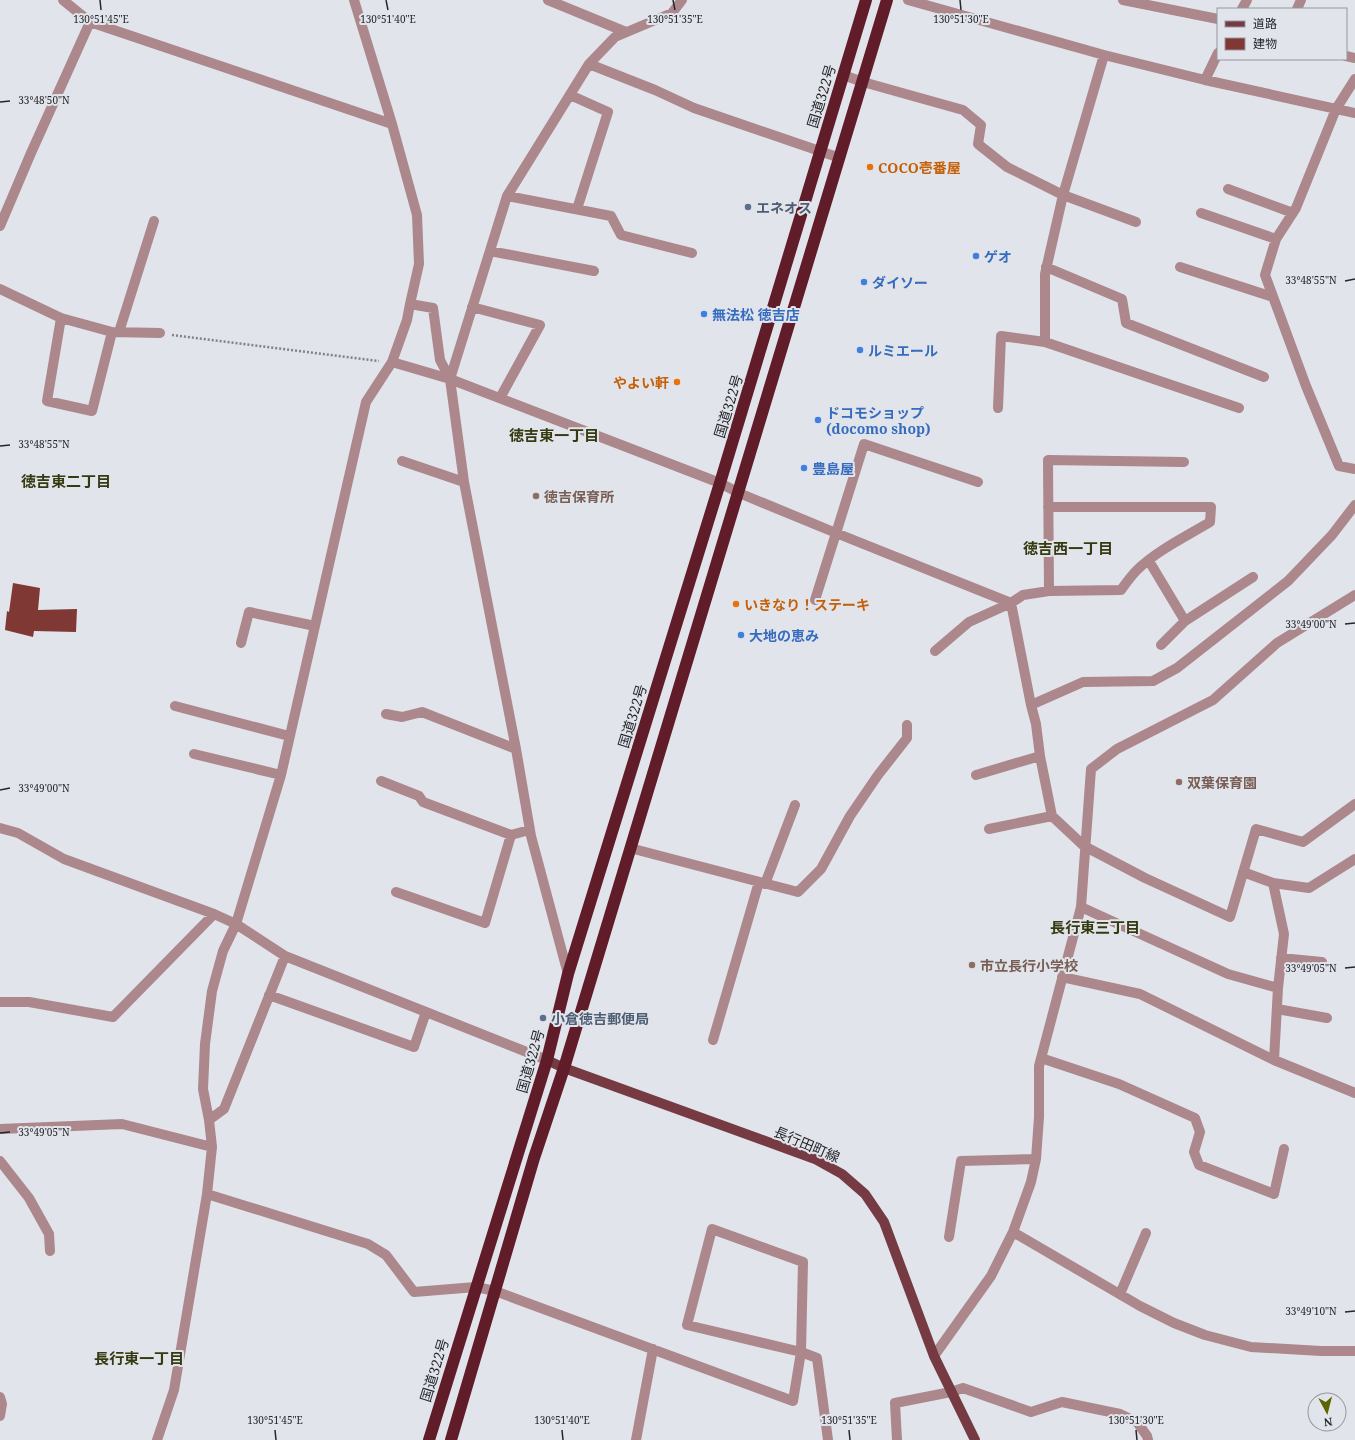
<svg xmlns="http://www.w3.org/2000/svg" width="1355" height="1440" viewBox="0 0 1355 1440" font-family="'Noto Serif','Noto Sans JP',serif">
<rect width="100%" height="100%" fill="#e1e4eb"/>
<!-- building -->
<path fill="#7f3834" d="M 13,583 L 40,588 L 38,610 L 77,609 L 76,632 L 34,631 L 33,637 L 5,630 L 7,611 L 9,612 Z"/>
<g fill="none" stroke-linecap="round" stroke-linejoin="round">
<!-- path -->
<path stroke="#818388" stroke-width="2.5" stroke-dasharray="2 2" stroke-linecap="butt" d="M 172,335 L 379,361"/>
<!-- minor -->
<path stroke="#ac878b" stroke-width="10" d="M 63,0 L 90,22 L 392,124
M 354,0 L 392,124 L 417,215 L 419,264 L 410,304 L 433,308 L 440,360 L 450,379 L 464,482 L 516,749 L 531,836 L 568,974
M 548,0 L 626,32
M 908,0 L 1104,55 L 1205,80 L 1355,113
M 1123,0 L 1218,19
M 1242,9 L 1247,0
M 1297,9 L 1301,0
M 1346,56 L 1355,58
M 589,64 L 655,90 L 694,108 L 840,158
M 843,75 L 863,82 L 963,110 L 981,125 L 978,144 L 1007,167 L 1063,195 L 1136,222
M 1355,79 L 1336,109 L 1296,208 L 1276,239 L 1265,275 L 1306,386 L 1339,466 L 1355,469
M 1205,80 L 1218,53
M 570,95 L 608,112 L 577,209
M 1228,189 L 1293,213
M 507,196 L 611,216 L 621,235 L 692,253
M 1201,213 L 1276,239
M 0,226 L 31,153 L 90,22
M 490,251 L 594,271
M 1046,267 L 1122,299 L 1126,323 L 1264,377
M 1180,267 L 1273,297
M 0,289 L 61,318 L 112,332 L 160,333
M 472,307 L 540,325 L 500,398
M 61,318 L 47,401 L 92,411 L 112,332
M 119,332 L 154,221
M 1045,342 L 1239,408
M 392,362 L 450,379 L 720,483 L 739,493 L 836,533 L 1011,603 L 1031,705 L 1036,724 L 1040,756 L 1052,816 L 1084,846 L 1145,878 L 1230,917 L 1256,829 L 1303,842 L 1355,804
M 450,379 L 507,196 L 589,64 L 615,37 L 672,13 L 682,0
M 998,408 L 1001,336 L 1045,342 L 1045,274 L 1063,195 L 1104,55
M 402,461 L 464,482
M 1048,507 L 1211,507 L 1210,522 C 1187,536 1156,551 1137,570 C 1131,576 1126,583 1121,590 L 1049,591 L 1048,460 L 1184,462
M 1149,561 L 1185,621 L 1161,645
M 815,600 L 864,444 L 978,482
M 1185,621 L 1253,577
M 241,643 L 249,612 L 315,626
M 935,651 L 969,622 L 1011,603 L 1023,595 L 1049,591
M 1031,705 L 1083,682 L 1153,681 L 1177,668 L 1288,581 L 1332,535 L 1355,505
M 175,706 L 289,736
M 386,714 L 402,717 L 422,712 L 516,749
M 194,754 L 281,775
M 976,775 L 1040,756
M 381,781 L 419,796 L 423,802 L 511,835
M 0,828 L 18,833 L 64,859 L 214,914 L 236,924 L 285,956 L 547,1060
M 989,829 L 1052,816
M 630,848 L 798,892 L 821,869 L 850,816 L 878,775 L 907,738 L 907,725
M 1243,872 L 1273,883 L 1309,888 L 1355,859
M 765,884 L 795,805
M 396,892 L 485,923 L 511,835 L 529,830
M 1081,907 L 1228,974 L 1278,988 L 1284,934 L 1273,883
M 1281,958 L 1322,962
M 1062,977 L 1140,994 L 1274,1060 L 1355,1093
M 269,995 L 414,1047 L 426,1012
M 0,1002 L 29,1002 L 113,1017 L 214,914
M 1277,1009 L 1327,1018
M 713,1040 L 759,882
M 1041,1058 L 1119,1084 L 1195,1118 L 1200,1132 L 1194,1152 L 1199,1165 L 1274,1194 L 1284,1149
M 1274,1060 L 1278,988
M 209,1120 L 203,1089 L 205,1044 L 212,991 L 223,951 L 236,924 L 281,775 L 366,402 L 392,362 L 407,320 L 410,304
M 0,1129 L 122,1124 L 212,1147
M 0,1161 L 29,1198 L 49,1234 L 50,1251
M 207,1194 L 368,1244 L 386,1255 L 414,1292 L 476,1287 L 495,1291 L 793,1401 L 801,1352 L 687,1325 L 712,1229 L 803,1262 L 801,1352 L 817,1358 L 828,1440
M 1013,1232 L 1140,1306 L 1174,1323 L 1205,1335 L 1251,1347 L 1321,1351 L 1355,1351
M 949,1237 L 961,1161 L 1036,1159
M 1120,1294 L 1146,1233
M 934,1356 L 991,1276 L 1013,1232 L 1031,1182 L 1036,1159 L 1039,1117 L 1039,1066 L 1081,907 L 1091,769 L 1117,749 L 1213,700 L 1277,643 L 1355,595
M 0,1397 L 2,1404 L 0,1416
M 157,1440 L 174,1390 L 207,1194 L 212,1147 L 209,1120 L 224,1109 L 285,956
M 636,1440 L 653,1349
M 897,1440 L 895,1403 L 951,1392 L 963,1388 L 1031,1412 L 1062,1402 L 1120,1414 L 1137,1422 L 1147,1436 L 1148,1440"/>
<!-- major -->
<path stroke="#763a43" stroke-width="10" d="M 547,1060 L 564,1068 L 815,1159 L 842,1174 L 865,1194 L 884,1222 L 934,1356 L 975,1440"/>
<!-- highway -->
<path stroke="#611c2a" stroke-width="12" d="M 429,1440 L 547,1060 L 568,974 L 720,483 L 866,0
M 451,1440 L 534,1158 L 564,1068 L 887,0"/>
</g>
<!-- ticks -->
<path fill="none" stroke="#26272a" stroke-width="1.5" d="M 100,0 L 101,10M 386,0 L 388,10M 673,0 L 675,10M 960,0 L 961,10M 0,102 L 10,101M 1345,281 L 1355,279M 0,446 L 10,445M 1345,624 L 1355,623M 0,790 L 10,788M 1345,968 L 1355,967M 0,1133 L 10,1132M 1345,1312 L 1355,1311M 275,1430 L 276,1440M 562,1430 L 563,1440M 849,1430 L 850,1440M 1136,1430 L 1137,1440"/>
<!-- markers -->
<g fill="#e8710a" stroke="#e1e4eb" stroke-width="1.5">
<circle cx="870" cy="167" r="4"/>
<circle cx="677" cy="382" r="4"/>
<circle cx="736" cy="604" r="4"/>
</g>
<g fill="#5c6f8a" stroke="#e1e4eb" stroke-width="1.5">
<circle cx="748" cy="207" r="4"/>
<circle cx="543" cy="1018" r="4"/>
</g>
<g fill="#3f7fe0" stroke="#e1e4eb" stroke-width="1.5">
<circle cx="976" cy="256" r="4"/>
<circle cx="864" cy="282" r="4"/>
<circle cx="704" cy="314" r="4"/>
<circle cx="860" cy="350" r="4"/>
<circle cx="818" cy="420" r="4"/>
<circle cx="804" cy="468" r="4"/>
<circle cx="741" cy="635" r="4"/>
</g>
<g fill="#8d6e63" stroke="#e1e4eb" stroke-width="1.5">
<circle cx="536" cy="496" r="4"/>
<circle cx="1179" cy="782" r="4"/>
<circle cx="972" cy="965" r="4"/>
</g>
<g text-anchor="middle" dominant-baseline="central" stroke-width="4" stroke-linejoin="round" paint-order="stroke">
<!-- street labels -->
<g font-size="14" fill="#26272a" stroke="#e1e4eb">
<text transform="translate(821 96) rotate(-73)">国道322号</text>
<text transform="translate(728 406) rotate(-73)">国道322号</text>
<text transform="translate(632 716) rotate(-73)">国道322号</text>
<text transform="translate(530 1061) rotate(-74)">国道322号</text>
<text transform="translate(807 1144) rotate(23)">長行田町線</text>
<text transform="translate(434 1370) rotate(-73)">国道322号</text>
</g>
<!-- food labels -->
<g font-size="14" font-weight="bold" fill="#c56008" stroke="#e1e4eb" text-anchor="start">
<text x="878" y="167">COCO壱番屋</text>
<text x="669" y="382" text-anchor="end">やよい軒</text>
<text x="744" y="604">いきなり！ステーキ</text>
</g>
<!-- service labels -->
<g font-size="14" font-weight="bold" fill="#4e5e75" stroke="#e1e4eb" text-anchor="start">
<text x="756" y="207">エネオス</text>
<text x="551" y="1018">小倉徳吉郵便局</text>
</g>
<!-- shop labels -->
<g font-size="14" font-weight="bold" fill="#366cbe" stroke="#e1e4eb" text-anchor="start">
<text x="984" y="256">ゲオ</text>
<text x="872" y="282">ダイソー</text>
<text x="712" y="314">無法松 徳吉店</text>
<text x="868" y="350">ルミエール</text>
<text x="826" y="412">ドコモショップ<tspan x="826" dy="16">(docomo shop)</tspan></text>
<text x="812" y="468">豊島屋</text>
<text x="749" y="635">大地の恵み</text>
</g>
<!-- education labels -->
<g font-size="14" font-weight="bold" fill="#785e54" stroke="#e1e4eb" text-anchor="start">
<text x="544" y="496">徳吉保育所</text>
<text x="1187" y="782">双葉保育園</text>
<text x="980" y="965">市立長行小学校</text>
</g>
<!-- neighbourhood labels -->
<g font-size="15" font-weight="bold" fill="#363a11" stroke="#e1e4eb">
<text x="554" y="435">徳吉東一丁目</text>
<text x="66" y="481">徳吉東二丁目</text>
<text x="1068" y="548">徳吉西一丁目</text>
<text x="1095" y="927">長行東三丁目</text>
<text x="139" y="1358">長行東一丁目</text>
</g>
</g>
<g font-size="10" text-anchor="middle" fill="#26272a" stroke="#e1e4eb" stroke-width="4" stroke-linejoin="round" paint-order="stroke">
<text x="101" y="23">130°51'45"E</text>
<text x="388" y="23">130°51'40"E</text>
<text x="675" y="23">130°51'35"E</text>
<text x="961" y="23">130°51'30"E</text>
<text x="44" y="104">33°48'50"N</text>
<text x="1311" y="284">33°48'55"N</text>
<text x="44" y="448">33°48'55"N</text>
<text x="1311" y="628">33°49'00"N</text>
<text x="44" y="792">33°49'00"N</text>
<text x="1311" y="972">33°49'05"N</text>
<text x="44" y="1136">33°49'05"N</text>
<text x="1311" y="1315">33°49'10"N</text>
<text x="275" y="1424">130°51'45"E</text>
<text x="562" y="1424">130°51'40"E</text>
<text x="849" y="1424">130°51'35"E</text>
<text x="1136" y="1424">130°51'30"E</text>
</g>
<!-- legend -->
<rect x="1217" y="8" width="130" height="52" fill="#e1e4eb" stroke="#96989e"/>
<rect x="1225" y="21" width="20" height="6" fill="#763a43" stroke="#96989e"/>
<text x="1253" y="28" font-size="12" fill="#26272a">道路</text>
<rect x="1225" y="38" width="20" height="12" fill="#7f3834" stroke="#96989e"/>
<text x="1253" y="48" font-size="12" fill="#26272a">建物</text>
<!-- north arrow -->
<g transform="translate(1327 1412) rotate(173)"><circle r="19" fill="#e1e4eb" stroke="#96989e"/>
<path d="M0-3L7 15L0 10L-7 15Z" fill="#5d6300"/>
<text y="-6" font-size="11" font-weight="bold" text-anchor="middle" fill="#26272a">N</text>
</g>
</svg>
